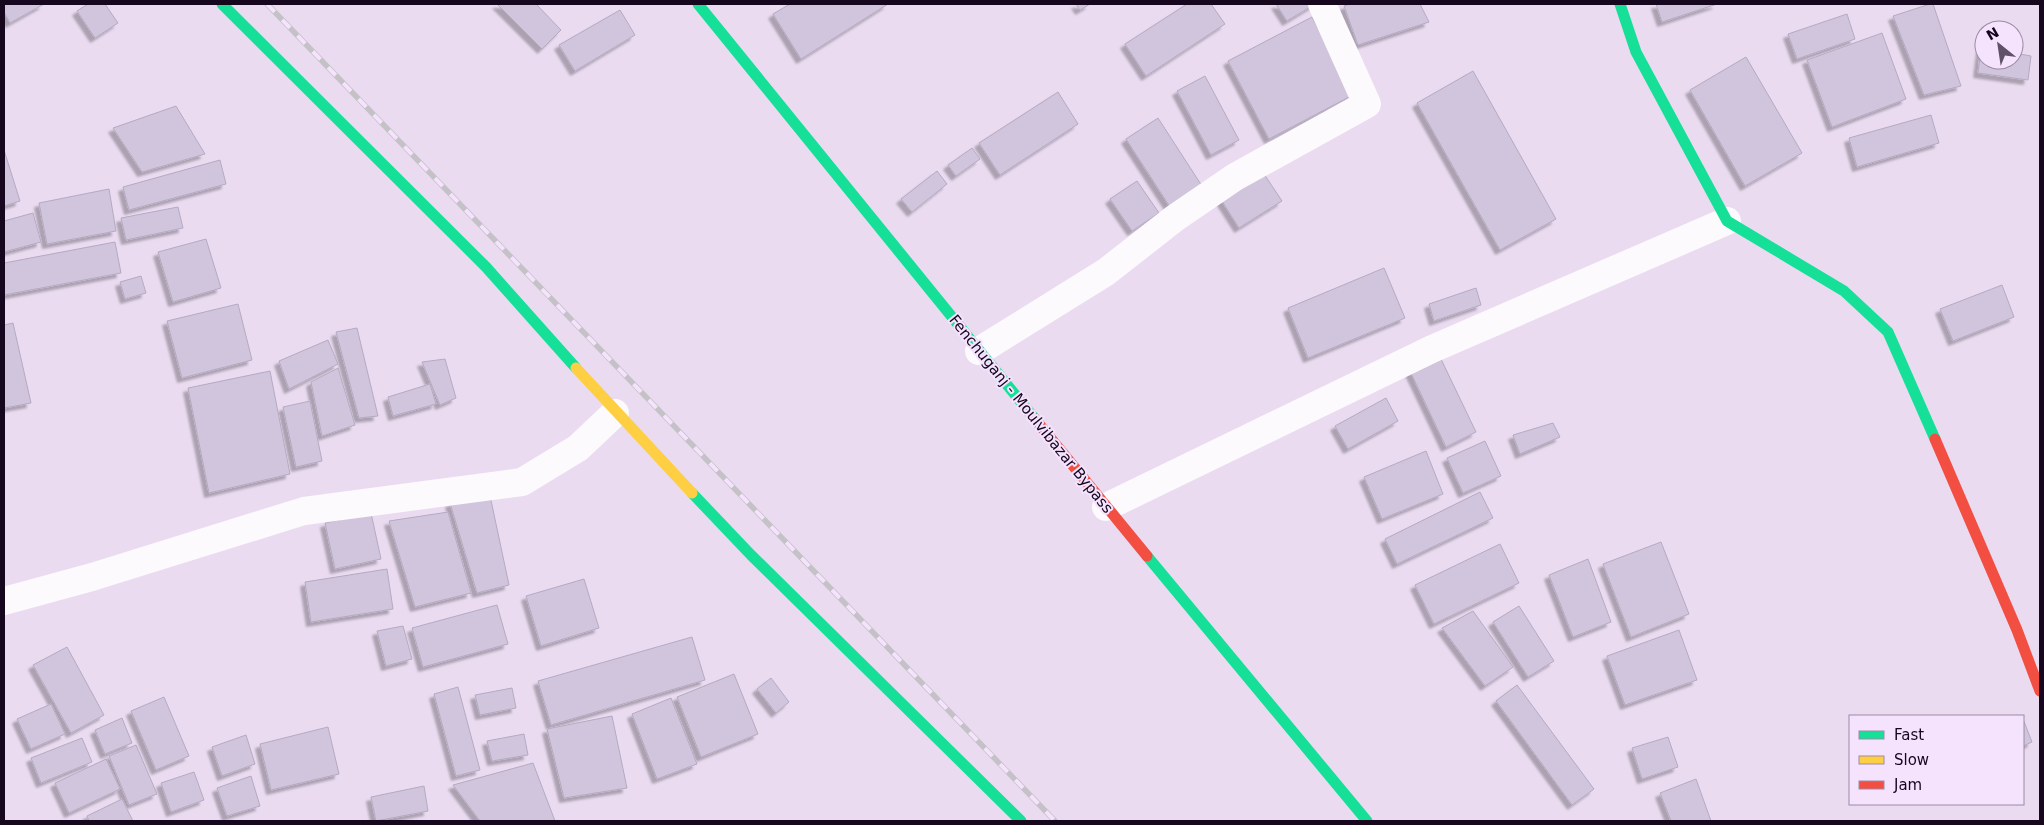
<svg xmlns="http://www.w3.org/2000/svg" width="2044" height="825" viewBox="0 0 2044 825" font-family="'DejaVu Sans',sans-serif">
<defs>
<filter id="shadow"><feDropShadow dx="-4.5" dy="4.5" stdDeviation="1" flood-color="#0004"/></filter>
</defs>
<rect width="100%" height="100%" fill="#eadbf1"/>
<!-- building -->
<path fill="#d0c5dd" stroke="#b4aac1" filter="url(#shadow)" d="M 4,4 L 44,4 L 10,23 L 4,12 Z
M 88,4 L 105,4 L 118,23 L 95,38 L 77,11 Z
M 497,4 L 536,4 L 561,30 L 542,49 Z
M 790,4 L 888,4 L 801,59 L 773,14 Z
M 1076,4 L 1090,4 L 1080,10 Z
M 1187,4 L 1211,4 L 1225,24 L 1146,76 L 1125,44 Z
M 1276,4 L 1315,4 L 1287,21 Z
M 1350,4 L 1420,4 L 1429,22 L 1358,45 L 1344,6 Z
M 1656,4 L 1717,4 L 1662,22 Z
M 1930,4 L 1933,4 L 1961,86 L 1924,95 L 1893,16 Z
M 620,10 L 635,35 L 575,71 L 559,45 Z
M 1847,14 L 1855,39 L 1797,59 L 1788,34 Z
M 1312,17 L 1353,95 L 1269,139 L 1228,61 Z
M 1882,33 L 1906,99 L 1832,127 L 1807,60 Z
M 1981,49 L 1984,49 L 1984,60 L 2014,60 L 2014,53 L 2031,56 L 2028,80 L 1978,73 Z
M 1746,57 L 1802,153 L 1745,186 L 1690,90 Z
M 1473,71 L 1556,219 L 1500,250 L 1417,103 Z
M 1205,76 L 1239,140 L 1211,155 L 1177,91 Z
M 1058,92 L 1078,124 L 1000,175 L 979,143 Z
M 176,106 L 205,154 L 142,172 L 113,128 Z
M 1931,115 L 1939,143 L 1857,167 L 1849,138 Z
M 1158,118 L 1202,186 L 1170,207 L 1126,139 Z
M 972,148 L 980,159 L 956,176 L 948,165 Z
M 4,150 L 20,201 L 4,206 Z
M 220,160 L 226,184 L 129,210 L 123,187 Z
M 937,171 L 947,184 L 912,212 L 901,199 Z
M 1262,171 L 1282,201 L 1239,228 L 1220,198 Z
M 1137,181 L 1159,213 L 1132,231 L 1110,199 Z
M 109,189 L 116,231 L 47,244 L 39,203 Z
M 178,207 L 183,228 L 126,240 L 121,218 Z
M 33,213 L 41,242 L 4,252 L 4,221 Z
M 206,239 L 221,288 L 173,302 L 158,252 Z
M 115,242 L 121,273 L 4,295 L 4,263 Z
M 1384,268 L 1405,318 L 1308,358 L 1288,308 Z
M 141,276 L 146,293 L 125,299 L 120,282 Z
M 2002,285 L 2014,317 L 1953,341 L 1940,309 Z
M 1476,288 L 1481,305 L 1434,321 L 1429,304 Z
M 238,304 L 252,360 L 182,378 L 167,321 Z
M 13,323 L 31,403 L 4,408 L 4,325 Z
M 357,328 L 378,416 L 359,418 L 336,332 Z
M 328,340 L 338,364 L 289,389 L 279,361 Z
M 1440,357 L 1476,432 L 1446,447 L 1410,371 Z
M 445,359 L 456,398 L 440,405 L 422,362 Z
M 338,368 L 355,425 L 322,436 L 311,382 Z
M 270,371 L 290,474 L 209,493 L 188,388 Z
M 430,384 L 436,404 L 393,416 L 388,397 Z
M 1386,398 L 1398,421 L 1348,449 L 1335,426 Z
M 310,401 L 322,461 L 296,467 L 283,407 Z
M 1553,423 L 1560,437 L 1520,454 L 1513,435 Z
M 1485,441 L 1501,476 L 1463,493 L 1447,458 Z
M 1426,451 L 1443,494 L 1382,519 L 1364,477 Z
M 489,491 L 509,585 L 477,593 L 450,503 Z
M 1480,492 L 1493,518 L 1397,564 L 1385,539 Z
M 448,512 L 471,593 L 415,607 L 389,521 Z
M 371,513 L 381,559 L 335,569 L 325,523 Z
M 1661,542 L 1689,614 L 1631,637 L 1603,564 Z
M 1500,544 L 1519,583 L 1434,624 L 1415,585 Z
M 1588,559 L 1611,622 L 1573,637 L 1549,575 Z
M 387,569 L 393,609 L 311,622 L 305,582 Z
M 584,579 L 599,628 L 541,646 L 526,596 Z
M 497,605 L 508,644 L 423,667 L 412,628 Z
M 1519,606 L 1554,661 L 1528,677 L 1493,622 Z
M 1473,611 L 1513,667 L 1485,686 L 1442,628 Z
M 403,626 L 412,659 L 386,666 L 377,631 Z
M 1679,630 L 1697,680 L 1625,705 L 1607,656 Z
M 692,637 L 705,680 L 551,725 L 538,681 Z
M 67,647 L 104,715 L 71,733 L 33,665 Z
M 734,674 L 758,734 L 701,757 L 677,697 Z
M 771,678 L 789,702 L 776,713 L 757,689 Z
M 1517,685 L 1594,789 L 1572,805 L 1496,701 Z
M 458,687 L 480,770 L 456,776 L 434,694 Z
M 512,688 L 516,708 L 480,715 L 475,695 Z
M 164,697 L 189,756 L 156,770 L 131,711 Z
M 671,698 L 697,764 L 657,779 L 632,714 Z
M 51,704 L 65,734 L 31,749 L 17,719 Z
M 612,716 L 627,788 L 564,798 L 547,729 Z
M 122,718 L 132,743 L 105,754 L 95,730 Z
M 2023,719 L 2032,742 L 2023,746 Z
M 328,727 L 339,774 L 271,790 L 260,744 Z
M 524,734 L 528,755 L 492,761 L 487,741 Z
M 246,735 L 255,764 L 222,776 L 212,747 Z
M 1668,737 L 1678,767 L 1642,779 L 1632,748 Z
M 82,738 L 92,762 L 41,783 L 31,758 Z
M 136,745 L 157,794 L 129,805 L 109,756 Z
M 106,759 L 120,789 L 69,813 L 55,783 Z
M 533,763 L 555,821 L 480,821 L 453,785 Z
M 194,772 L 204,800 L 171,812 L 161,783 Z
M 251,776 L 260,806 L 227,816 L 217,788 Z
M 1696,779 L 1711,821 L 1671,821 L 1660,793 Z
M 424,786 L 428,811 L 376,821 L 371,797 Z
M 122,799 L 133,821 L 89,821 L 87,816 Z"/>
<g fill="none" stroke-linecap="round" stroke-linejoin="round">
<!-- street -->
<path stroke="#fcfafd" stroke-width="28" d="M 979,351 L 1106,272 L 1175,218 L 1235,177 L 1367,104 L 1322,4
M 1106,507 L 1432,349 L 1727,221
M 4,601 L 92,577 L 304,511 L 522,482 L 578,448 L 615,413"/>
<!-- fast -->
<path stroke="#16e098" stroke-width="11" d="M 222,4 L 486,267 L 576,368
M 698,4 L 1034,418
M 1620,4 L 1636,52 L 1727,221 L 1844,291 L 1888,332 L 1935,439
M 692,493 L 751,555 L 1021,821
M 1147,556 L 1367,821"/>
<!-- slow -->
<path stroke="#ffcf43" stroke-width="11" d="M 576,368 L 692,493"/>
<!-- jam -->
<path stroke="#f24e42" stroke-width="11" d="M 1034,418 L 1147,556
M 1935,439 L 2017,630 L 2040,691"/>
<defs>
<path id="rail" d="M 267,4 L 1055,821"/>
</defs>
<!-- rail casing -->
<use href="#rail" stroke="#c5c2c7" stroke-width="5.5"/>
<!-- rail -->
<use href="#rail" stroke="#f5e3fe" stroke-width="4" stroke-dasharray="11" stroke-linecap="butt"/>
</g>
<g text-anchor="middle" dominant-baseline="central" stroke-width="4" stroke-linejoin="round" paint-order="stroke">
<!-- street labels -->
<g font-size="15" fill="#17071e" stroke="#f5e3fe">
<text transform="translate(1031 414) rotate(51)">Fenchuganj - Moulvibazar Bypass</text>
</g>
</g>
<!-- border -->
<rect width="2044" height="825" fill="none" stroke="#17071e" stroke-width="10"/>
<!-- legend -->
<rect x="1849" y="715" width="175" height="90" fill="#f5e3fe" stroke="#9c8ba4"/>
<rect x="1859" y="731" width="25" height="8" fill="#16e098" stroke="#9c8ba4"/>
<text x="1894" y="740" font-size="15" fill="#17071e">Fast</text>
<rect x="1859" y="756" width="25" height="8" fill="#ffcf43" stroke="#9c8ba4"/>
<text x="1894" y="765" font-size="15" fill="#17071e">Slow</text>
<rect x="1859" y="781" width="25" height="8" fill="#f24e42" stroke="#9c8ba4"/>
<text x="1894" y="790" font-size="15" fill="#17071e">Jam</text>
<!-- north arrow -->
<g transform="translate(1999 45) rotate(330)"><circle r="24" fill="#f5e3fe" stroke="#9c8ba4"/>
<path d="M0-4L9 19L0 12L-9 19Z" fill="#615168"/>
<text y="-8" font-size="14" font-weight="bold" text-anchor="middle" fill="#17071e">N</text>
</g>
</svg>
